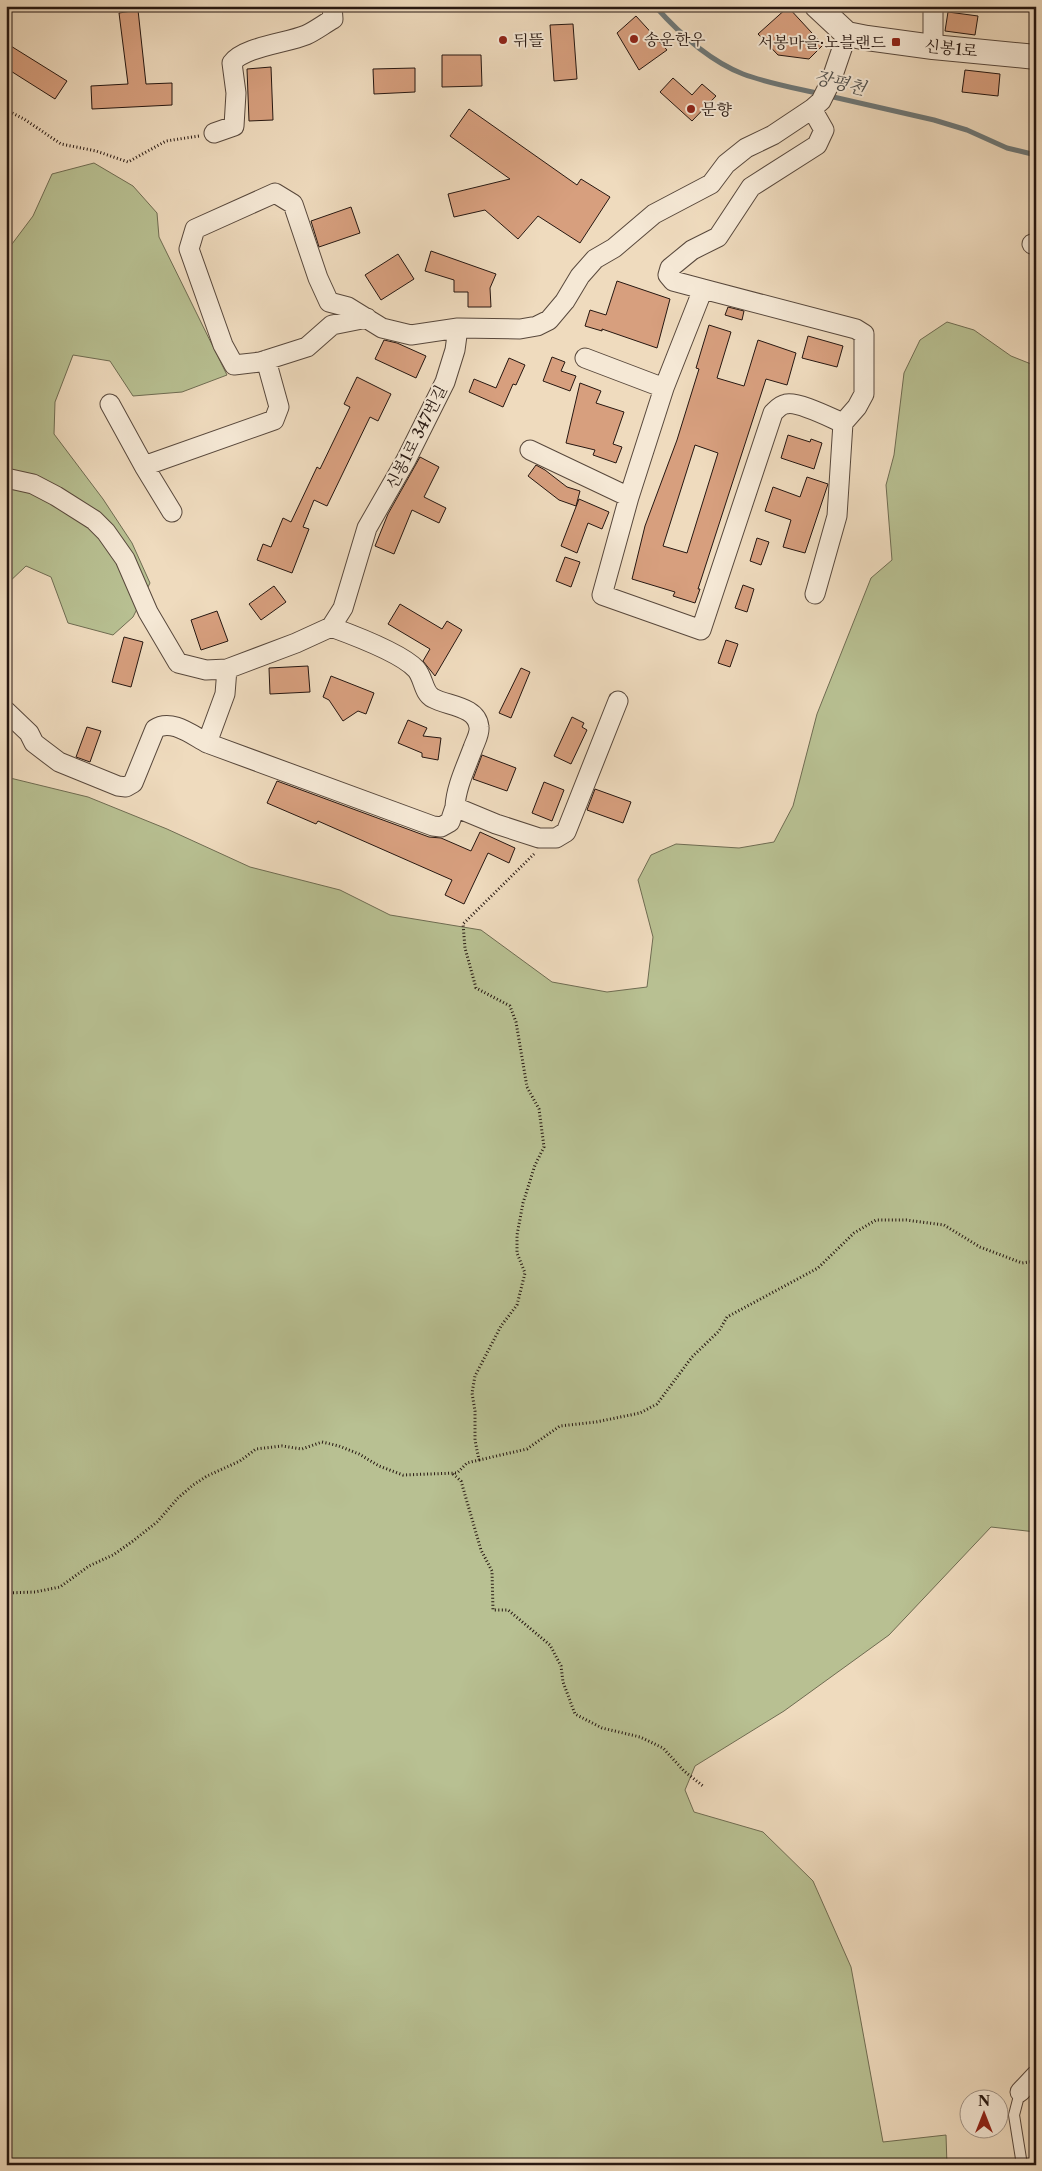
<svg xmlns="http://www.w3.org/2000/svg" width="1042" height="2171" viewBox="0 0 1042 2171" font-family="'Libre Caslon Text','Noto Serif KR',serif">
<rect width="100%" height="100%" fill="#efdbbe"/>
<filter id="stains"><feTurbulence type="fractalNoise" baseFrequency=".004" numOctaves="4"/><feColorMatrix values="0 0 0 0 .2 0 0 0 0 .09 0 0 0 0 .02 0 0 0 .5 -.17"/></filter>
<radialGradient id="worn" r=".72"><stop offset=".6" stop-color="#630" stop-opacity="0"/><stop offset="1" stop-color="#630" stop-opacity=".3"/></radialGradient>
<!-- green -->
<path fill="#b8c092" stroke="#6f6c52" d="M 94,163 L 133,186 L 157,213 L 159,237 L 227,375 L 182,392 L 133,396 L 110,361 L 73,355 L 55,402 L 54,434 L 103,499 L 132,543 L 150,583 L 133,617 L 113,635 L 68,623 L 51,577 L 26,566 L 6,585 L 6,453 L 11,413 L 6,354 L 6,252 L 33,216 L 52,174 Z
M 947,322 L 974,330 L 1011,356 L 1036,366 L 1036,1532 L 991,1527 L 889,1635 L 784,1711 L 695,1766 L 685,1790 L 694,1812 L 763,1832 L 813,1881 L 851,1967 L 883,2142 L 946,2135 L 947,2165 L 6,2165 L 6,777 L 88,797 L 167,829 L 250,867 L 340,890 L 390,915 L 481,930 L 552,982 L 607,992 L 647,987 L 653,937 L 638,880 L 651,855 L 676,844 L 739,848 L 774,842 L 793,806 L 817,714 L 871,578 L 892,560 L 886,485 L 894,455 L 904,373 L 920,340 Z"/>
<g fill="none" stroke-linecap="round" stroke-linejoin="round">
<!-- stream -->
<path stroke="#6e7878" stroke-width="5" d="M 655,6 C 678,32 710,61 743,74 C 767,83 795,88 821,94
M 829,96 L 934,120 L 967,130 L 1007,148 L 1036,155"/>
</g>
<!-- building -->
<path fill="#d79f7e" stroke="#261711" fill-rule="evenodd" d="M 788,7 L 823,45 L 809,59 L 778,55 L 758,34 Z
M 138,10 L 146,84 L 172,83 L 172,105 L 92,109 L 91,86 L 128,84 L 119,13 Z
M 948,12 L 978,16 L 975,35 L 945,31 Z
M 636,16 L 667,50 L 639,70 L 617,33 Z
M 573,24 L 577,79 L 554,81 L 550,25 Z
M 6,43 L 67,81 L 55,99 L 6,68 Z
M 442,55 L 481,55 L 482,86 L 442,87 Z
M 271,67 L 273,120 L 249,121 L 247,69 Z
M 415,68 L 415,92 L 374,94 L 373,69 Z
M 965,70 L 1000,74 L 998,96 L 962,92 Z
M 673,78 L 692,95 L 702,84 L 716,96 L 692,121 L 660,92 Z
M 469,109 L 577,185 L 581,179 L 610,197 L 580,243 L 538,216 L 518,239 L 485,210 L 454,217 L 448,194 L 510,179 L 450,136 Z
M 351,207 L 360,233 L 319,247 L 311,221 Z
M 431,251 L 496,274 L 490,288 L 491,307 L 468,307 L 468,292 L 454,292 L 454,280 L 425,271 Z
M 398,254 L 414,279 L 381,300 L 365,275 Z
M 617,281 L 670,299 L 657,348 L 602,329 L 602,331 L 585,326 L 590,310 L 606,315 Z
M 728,307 L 744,311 L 742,320 L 725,315 Z
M 709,325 L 731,332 L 717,378 L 744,386 L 758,340 L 796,353 L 787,385 L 766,379 L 698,589 L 700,589 L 695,603 L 673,596 L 675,592 L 632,579 L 645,526 L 677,440 L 699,369 L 696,368 ZM 695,445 L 718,453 L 687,553 L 663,546 Z
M 808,336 L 843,346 L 837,367 L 802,358 Z
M 384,340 L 397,343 L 426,356 L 416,378 L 375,359 Z
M 552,357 L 565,362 L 561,371 L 576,376 L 570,391 L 543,381 Z
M 509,358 L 525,365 L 516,385 L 513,384 L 503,407 L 469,392 L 474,379 L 496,388 Z
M 357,377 L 391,394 L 378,421 L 370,417 L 327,506 L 314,500 L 303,527 L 309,529 L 292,573 L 257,560 L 263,544 L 271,547 L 283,518 L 291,522 L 317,467 L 320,469 L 350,407 L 344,404 Z
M 580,383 L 601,391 L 596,403 L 624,412 L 613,444 L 622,447 L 616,463 L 593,455 L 595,450 L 566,443 Z
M 788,435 L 810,442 L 811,439 L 822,443 L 814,469 L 781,458 Z
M 420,457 L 439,467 L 424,497 L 446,508 L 439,523 L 412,510 L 394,554 L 375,546 L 388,514 Z
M 536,465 L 545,470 L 567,487 L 580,491 L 576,506 L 559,500 L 528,476 Z
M 807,477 L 828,484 L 805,553 L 783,547 L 791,520 L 765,511 L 773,487 L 800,497 Z
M 579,499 L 609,512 L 602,529 L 588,523 L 577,553 L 561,546 Z
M 757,538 L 769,542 L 761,565 L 750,561 Z
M 565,557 L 580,562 L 571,587 L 556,581 Z
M 743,585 L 754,589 L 747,612 L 735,608 Z
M 274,586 L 286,602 L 261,620 L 249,604 Z
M 400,604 L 442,629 L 447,621 L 462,630 L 435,676 L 423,661 L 430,649 L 388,624 Z
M 217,611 L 228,641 L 201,650 L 191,620 Z
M 124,637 L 143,642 L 131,687 L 112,682 Z
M 726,640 L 738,644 L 730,667 L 718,663 Z
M 308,666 L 310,692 L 270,694 L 269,668 Z
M 521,668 L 530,672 L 511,718 L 499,713 Z
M 331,676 L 374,693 L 366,714 L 358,711 L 343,721 L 329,700 L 323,697 Z
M 572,717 L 584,723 L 582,727 L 587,730 L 571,764 L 554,756 Z
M 408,720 L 427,728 L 423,736 L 441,738 L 438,760 L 422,757 L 422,753 L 398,743 Z
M 87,727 L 101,731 L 90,762 L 76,757 Z
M 482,755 L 516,768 L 507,791 L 473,779 Z
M 277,781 L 429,837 L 441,838 L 471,851 L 480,832 L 515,848 L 509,863 L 488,853 L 464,904 L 445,895 L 452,880 L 318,821 L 316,824 L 267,803 Z
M 544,782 L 564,790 L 552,821 L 532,813 Z
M 595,789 L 631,802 L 623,823 L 587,810 Z"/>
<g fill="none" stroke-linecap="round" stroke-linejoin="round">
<defs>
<path id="service" d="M 1020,2092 L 1014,2115 L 1022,2165"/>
<path id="minor" d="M 933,47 L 933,6
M 812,109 L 824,130 L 817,145 L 751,187 L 718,237 L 692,250 L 670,268 L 668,275 L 673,281 L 703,289 L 664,388 L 629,497 L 602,595 L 701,630 L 773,413 C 777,409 780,405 786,404 C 798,401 831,418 843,423 L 837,516 L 815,594
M 214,133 L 234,126 L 236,93 L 232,63 C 243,47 287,43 306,35 C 315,31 324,24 333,19 L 332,6
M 1032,244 L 1036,243
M 703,289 L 856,329 L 864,334 L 864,394 L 857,407 L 843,423
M 367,318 L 332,325 L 307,347 L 260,362 L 234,365 L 223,345 L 189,249 L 195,229 L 275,193 L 293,204 L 318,278 L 329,302 L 348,307 L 382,328 L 411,335 L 458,328
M 585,358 L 664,388
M 110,404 L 144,466 L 274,420 L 279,407 L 266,360
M 530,450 L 629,497
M 144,466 L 172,512
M 6,478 L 33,484 L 56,496 L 94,520 L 106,532 L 125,559 L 148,612 L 178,663 L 206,670 L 227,669 L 296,643 L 331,627 L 343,608 L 367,528 L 406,460 L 445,382 L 455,350 L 458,328 L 520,329 L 537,326 L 549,320 L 565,301 L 580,276 L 595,259 L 614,248 L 654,214 L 711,184 L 726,164 L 746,148 L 773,135 L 812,109 L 821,101 L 831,81 L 847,34
M 331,627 C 353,635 401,653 416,669 C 424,678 423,693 433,698 C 447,706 477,706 479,727 C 480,734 475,742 473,748 C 466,767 456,787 455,807 L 496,824 L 539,838 L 556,838 L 566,832 L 618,701
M 227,669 L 225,694 L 207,743 L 433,826 L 441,827 L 450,822 L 455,807
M 6,711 L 29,733 L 34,743 L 59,762 L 118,786 L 126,787 L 133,783 L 155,729 C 171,718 192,735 207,743
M 1020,2092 L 1036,2075"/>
<path id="tertiary" d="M 817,6 L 847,34 L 867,38 L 933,47 L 1036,57"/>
</defs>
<!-- service casing -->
<use href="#service" stroke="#58483c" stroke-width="12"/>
<!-- minor casing -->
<use href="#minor" stroke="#58483c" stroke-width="21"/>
<!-- tertiary casing -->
<use href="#tertiary" stroke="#58483c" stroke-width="26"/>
<!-- path -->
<path stroke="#261711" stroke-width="3" stroke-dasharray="1 2.5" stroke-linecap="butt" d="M 6,110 L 24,119 L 61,144 L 96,151 L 128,162 L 166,141 L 199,136
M 479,1460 L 527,1449 L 560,1426 L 596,1422 L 640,1413 L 657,1404 L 692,1357 L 719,1331 L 727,1317 L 818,1268 L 854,1233 L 876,1220 L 906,1220 L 944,1225 L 980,1247 L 1022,1263 L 1036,1261
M 453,1474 L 461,1481 L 481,1550 L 492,1571 L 493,1610 L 508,1610 L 550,1645 L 561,1666 L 563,1682 L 575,1714 L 602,1728 L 640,1737 L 663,1748 L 684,1771 L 703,1786
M 6,1593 L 35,1592 L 60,1587 L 89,1566 L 113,1555 L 133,1541 L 157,1522 L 178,1498 L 193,1485 L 207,1476 L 240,1461 L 256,1449 L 282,1446 L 302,1449 L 322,1442 L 339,1446 L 359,1454 L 379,1466 L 403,1475 L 457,1473 L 467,1463 L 479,1460 L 475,1440 L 475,1411 L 472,1393 L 475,1376 L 501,1326 L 517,1305 L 525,1273 L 517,1253 L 517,1235 L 523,1203 L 535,1165 L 544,1147 L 539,1109 L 527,1087 L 516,1022 L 510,1006 L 476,988 L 465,948 L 463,924 L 534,854"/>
<!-- service -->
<use href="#service" stroke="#f5e8d5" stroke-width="10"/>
<!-- minor -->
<use href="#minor" stroke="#f5e8d5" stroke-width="19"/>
<!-- tertiary -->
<use href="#tertiary" stroke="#f5e8d5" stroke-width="24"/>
</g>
<!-- markers -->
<g fill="#8f2418" stroke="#f5e8d5" stroke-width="2">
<circle cx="634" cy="39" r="5"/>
<circle cx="503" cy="40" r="5"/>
<rect x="891" y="37" width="10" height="10" rx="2.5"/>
<circle cx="691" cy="109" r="5"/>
</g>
<g text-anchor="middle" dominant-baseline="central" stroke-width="4" stroke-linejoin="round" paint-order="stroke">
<!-- poi labels -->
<g font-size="16" fill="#261711" stroke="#f5e8d5" text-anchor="start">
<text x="644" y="39">송운한우</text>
<text x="513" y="40">뒤뜰</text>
<text x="886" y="42" text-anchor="end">서봉마을·노블랜드</text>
<text x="701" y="109">문향</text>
</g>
<!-- street labels -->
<g font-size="16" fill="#261711" stroke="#f5e8d5">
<text transform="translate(951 48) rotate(6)">신봉1로</text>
<text transform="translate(416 437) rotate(-63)">신봉1로 347번길</text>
</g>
<!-- water labels -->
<g font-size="18" font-style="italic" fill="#50504d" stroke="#f5e8d5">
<text transform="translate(840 83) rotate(14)">장평천</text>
</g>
</g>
<!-- margin -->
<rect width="1042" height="2171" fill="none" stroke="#efdbbe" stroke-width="25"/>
<rect x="8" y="8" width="1027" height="2156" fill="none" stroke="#261711" stroke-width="2.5"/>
<rect x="12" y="12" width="1017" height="2146" fill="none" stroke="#261711"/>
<!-- north arrow -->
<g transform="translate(984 2114)"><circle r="24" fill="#f5e8d5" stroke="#a29487"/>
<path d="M0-4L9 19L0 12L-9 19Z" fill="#8f2418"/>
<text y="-8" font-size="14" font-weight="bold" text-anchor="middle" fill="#261711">N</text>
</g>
<rect width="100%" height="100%" filter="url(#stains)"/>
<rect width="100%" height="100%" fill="url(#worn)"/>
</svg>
